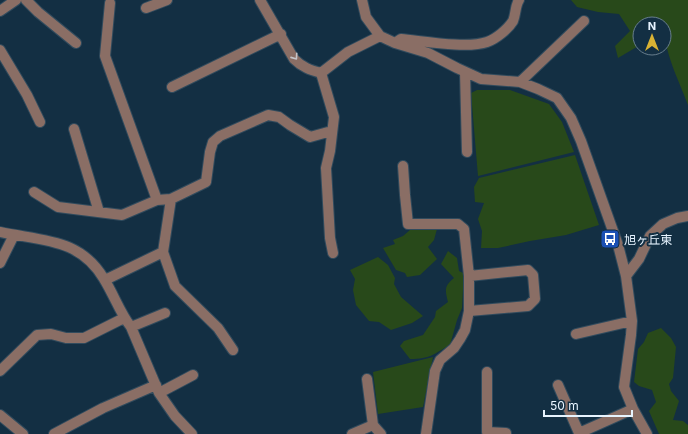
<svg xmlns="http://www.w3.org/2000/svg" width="688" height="434" viewBox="0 0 688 434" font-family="Inter,'Noto Sans JP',sans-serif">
<rect width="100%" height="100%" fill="#132f43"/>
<!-- green -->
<path fill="#28491a" d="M 571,0 L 688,0 L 688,105 C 678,78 664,53 664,24 L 640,24 L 640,45 L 618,58 L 615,46 L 630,31 L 619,14 L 598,12 L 577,7 Z
M 477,90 L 510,90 L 549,104 L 562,122 L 574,152 L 478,176 L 471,93 Z
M 575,155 L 599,225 L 566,235 L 530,241 L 498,248 L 481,248 L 482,231 L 478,219 L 484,203 L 475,202 L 474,187 L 479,178 Z
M 437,229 L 434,240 L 428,247 L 437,259 L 420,275 L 407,277 L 405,273 L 396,270 L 383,248 L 395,244 L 393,240 L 403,236 L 410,230 Z
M 448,251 L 457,258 L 459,271 L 465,274 L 463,289 L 462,308 L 457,320 L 450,345 C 433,354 431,359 410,359 L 400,346 L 404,341 L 423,335 L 435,317 L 436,311 L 448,302 C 445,290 444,286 454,278 L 441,264 Z
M 378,257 L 388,265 L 395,278 L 394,284 L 401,297 L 423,316 L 412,323 L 391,330 L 379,322 L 369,321 L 356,305 L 353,290 L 355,279 L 350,270 Z
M 661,328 L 671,338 L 676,347 L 673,378 L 669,384 L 671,391 L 679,401 L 673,420 L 683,421 L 688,425 L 688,434 L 659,434 L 649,411 L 656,402 L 652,390 L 639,386 L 634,382 L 638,349 L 644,342 L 648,333 Z
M 433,357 L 423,407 L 378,414 L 373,372 Z"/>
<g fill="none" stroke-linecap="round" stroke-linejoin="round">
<defs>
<path id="minor" d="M 26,0 L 38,12 L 76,43
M 260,0 L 294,59 C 302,67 310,70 321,73 L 348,52 L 380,36
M 362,0 L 366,17 L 380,36 L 395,43 L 428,53 L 457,68 L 481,79 L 520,82 L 538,89 L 557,98 L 571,118 L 581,141 L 618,245 L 626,276 L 632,321 L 631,335 L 624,387 L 633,409 L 647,434
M 110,3 L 105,56 L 157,200 L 171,199 L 206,182 L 210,152 L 213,142 L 220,136 L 268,115 L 279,117 L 290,125 L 310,137 L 328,132 L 332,132
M 146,8 L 167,0
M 0,11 L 16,0
M 398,41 L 401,39 C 423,41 467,49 487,42 C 496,39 508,29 513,21 C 516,14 515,6 519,0
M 0,50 L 27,95 L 40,122
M 465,72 L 467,152
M 321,73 L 334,117 L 330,151 L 326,168 L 330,238 L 333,253
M 520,82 L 584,21
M 172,87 L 281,34
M 74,129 L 99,212
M 403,166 L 405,195 L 408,224 L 458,224 L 464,229 L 469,276 L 469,311 L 465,330 L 460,339 L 454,348 L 440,360 L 435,371 L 426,434
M 34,192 L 58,207 L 122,215 L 157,200
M 171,199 L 163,252 L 175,286 L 218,328 L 233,350
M 0,232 C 42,241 80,238 104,279 C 114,295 120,313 131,327 L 159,393 L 175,416 L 192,434
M 0,263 L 14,235
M 469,276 L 528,270 L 533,275 L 535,299 L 528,306 L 469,311
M 626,276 L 639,259 L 650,236 L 663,224 L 677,218 L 688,216
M 105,280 L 163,252
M 131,327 L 165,313
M 576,334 L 632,321
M 0,371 L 37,335 L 51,334 L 66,338 L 84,338 L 124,318
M 487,372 L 487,432 L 506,433 L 506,434
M 367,379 L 373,425 L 381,434
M 558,385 L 579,433 L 633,409
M 159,393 L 193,375
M 0,415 L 23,434
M 54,434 L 103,408 L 156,385
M 352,434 L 373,425"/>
</defs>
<!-- minor casing -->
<use href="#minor" stroke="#314b5d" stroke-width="12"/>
<!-- minor -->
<use href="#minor" stroke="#8a6e65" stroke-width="10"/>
</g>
<!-- one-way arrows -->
<defs><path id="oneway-chevron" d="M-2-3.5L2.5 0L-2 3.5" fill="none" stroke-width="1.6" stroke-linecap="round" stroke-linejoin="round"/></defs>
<use stroke="#c6c5c9" href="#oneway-chevron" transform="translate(295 57) rotate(55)"/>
<!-- icons -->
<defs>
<symbol id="bus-square" viewBox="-11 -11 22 22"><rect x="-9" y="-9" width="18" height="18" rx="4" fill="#1a4fb4" stroke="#132f43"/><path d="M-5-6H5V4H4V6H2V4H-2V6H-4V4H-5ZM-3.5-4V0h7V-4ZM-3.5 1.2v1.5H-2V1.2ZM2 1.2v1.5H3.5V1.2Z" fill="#fff"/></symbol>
</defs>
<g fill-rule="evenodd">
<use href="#bus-square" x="599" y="228" width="22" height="22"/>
</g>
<g text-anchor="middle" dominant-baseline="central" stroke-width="4" stroke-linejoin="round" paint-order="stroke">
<!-- poi labels -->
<g font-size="12" fill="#e7f4ff" stroke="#132f43" text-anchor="start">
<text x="624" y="239">旭ヶ丘東</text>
</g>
</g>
<!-- north arrow -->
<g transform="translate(652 36)"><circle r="19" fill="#132f43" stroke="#687e8e"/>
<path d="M0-3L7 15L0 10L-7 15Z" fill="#d9b334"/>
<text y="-6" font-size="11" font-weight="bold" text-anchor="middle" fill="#e7f4ff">N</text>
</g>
<!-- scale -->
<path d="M544 410v6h88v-6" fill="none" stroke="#e7f4ff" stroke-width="2"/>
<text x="550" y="410" font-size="12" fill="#e7f4ff" stroke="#132f43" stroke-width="3" paint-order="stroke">50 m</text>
</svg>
